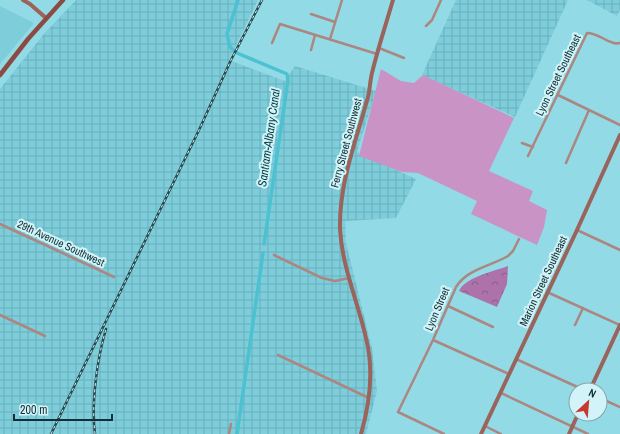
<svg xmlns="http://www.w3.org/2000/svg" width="620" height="434" viewBox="0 0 620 434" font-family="'Archivo Narrow',sans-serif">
<defs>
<pattern id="industrial-grid" width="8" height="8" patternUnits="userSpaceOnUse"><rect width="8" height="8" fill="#7dcdda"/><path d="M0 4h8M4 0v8" fill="none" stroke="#6bb0bc"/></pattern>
<pattern id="forest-crowns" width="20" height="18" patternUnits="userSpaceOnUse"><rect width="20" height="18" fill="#ad72aa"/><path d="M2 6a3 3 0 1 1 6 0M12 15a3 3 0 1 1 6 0" fill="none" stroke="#8b5e8b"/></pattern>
</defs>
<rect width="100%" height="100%" fill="#92dae5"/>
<!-- built -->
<path fill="#7dcdda" d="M 0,6 L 34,23 L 0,64 Z"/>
<!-- industrial -->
<path fill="url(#industrial-grid)" d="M 76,0 L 258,0 L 229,60 L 285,81 L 295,66 L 376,91 L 357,152 L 416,179 L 396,218 L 345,221 L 346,243 L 372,348 L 377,391 L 366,434 L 0,434 L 0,89 L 43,35 Z
M 456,0 L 568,0 L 515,117 L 422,75 Z
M 587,0 L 620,0 L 620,10 L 617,16 Z"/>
<!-- grass -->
<path fill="#c994c5" d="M 381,69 L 401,81 L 414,83 L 423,75 L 514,118 L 489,171 L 533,191 L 529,201 L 547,210 L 544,227 L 537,245 L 471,214 L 477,201 L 418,173 L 402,172 L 359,156 Z"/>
<!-- forest -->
<path fill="url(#forest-crowns)" d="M 508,266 L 507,284 L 497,307 L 459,291 C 465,277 495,271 508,266 Z"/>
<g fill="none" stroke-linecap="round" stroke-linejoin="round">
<!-- canal -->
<path stroke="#4cc1d2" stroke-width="3.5" d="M 238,0 L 227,34 L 230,47 L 237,53 L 287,74 L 288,80 L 264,244
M 237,434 L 263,253"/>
<!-- street -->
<path stroke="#ac8680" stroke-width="2.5" d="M 311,14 L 335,22
M 426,26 L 432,20 L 441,0
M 330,39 L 342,0
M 272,43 L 280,24 L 377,54
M 379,48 L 404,58
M 311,50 L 315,35
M 558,95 L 620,125
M 522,143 L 533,147
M 528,156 L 587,33 C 600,33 610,46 620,43
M 566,163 L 589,110
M 0,224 L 114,277
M 577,230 L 620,250
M 274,255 L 322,278 L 335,281 L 349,278
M 547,292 L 620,325
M 448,306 L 493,327
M 0,315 L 45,336
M 575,325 L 583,308
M 433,340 L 509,374
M 278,355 L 369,398
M 516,359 L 584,390
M 501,393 L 588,434
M 600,398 L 620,407
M 485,426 L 501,434
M 229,434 L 231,424
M 444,434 L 398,412 L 433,340 L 456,287 C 467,269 491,266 508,256 L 513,251 L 519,239"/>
<!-- secondary -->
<path stroke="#9a645c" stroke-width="4" d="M 23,0 L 30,4 L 46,18
M 590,390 L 620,325
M 361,434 C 370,403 374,370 366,338 C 358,302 342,267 340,229 C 339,183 356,141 368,97 C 370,89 370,81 372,73 C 378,48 386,24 393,0
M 481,434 L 577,230 L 620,135
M 569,434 L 578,414"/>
<!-- primary -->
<path stroke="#8c4b42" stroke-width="4.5" d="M 0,75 L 28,39 L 63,0"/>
<defs>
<path id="rail" d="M 51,434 L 199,130 L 231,60 L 262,0
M 95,434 C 91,404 97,359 106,329"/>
</defs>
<!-- rail casing -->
<use href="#rail" stroke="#264a50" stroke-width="2.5"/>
<!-- rail -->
<use href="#rail" stroke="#d2f4f9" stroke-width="1" stroke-dasharray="3" stroke-linecap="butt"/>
</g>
<g text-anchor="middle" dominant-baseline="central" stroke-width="4" stroke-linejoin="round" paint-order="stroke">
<!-- street labels -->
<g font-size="11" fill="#123035" stroke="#d2f4f9">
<text transform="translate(558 75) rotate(-64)">Lyon Street Southeast</text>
<text transform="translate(346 143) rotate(-75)">Ferry Street Southwest</text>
<text transform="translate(61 243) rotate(25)">29th Avenue Southwest</text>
<text transform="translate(543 281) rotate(-65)">Marion Street Southeast</text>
<text transform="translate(437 309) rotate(-67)">Lyon Street</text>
</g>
<!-- water labels -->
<g font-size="12" font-style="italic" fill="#013a41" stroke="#d2f4f9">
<text transform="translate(269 138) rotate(-82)">Santiam-Albany Canal</text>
</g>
</g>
<!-- north arrow -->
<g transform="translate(588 402) rotate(26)"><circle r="19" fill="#d2f4f9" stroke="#85a6ab"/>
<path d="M0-3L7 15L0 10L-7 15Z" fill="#c7392f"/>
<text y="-6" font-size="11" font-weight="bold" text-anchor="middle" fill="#123035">N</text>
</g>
<!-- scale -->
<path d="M14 414v6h98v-6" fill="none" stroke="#123035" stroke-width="2"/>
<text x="20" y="414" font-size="12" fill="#123035" stroke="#d2f4f9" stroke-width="3" paint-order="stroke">200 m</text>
</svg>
